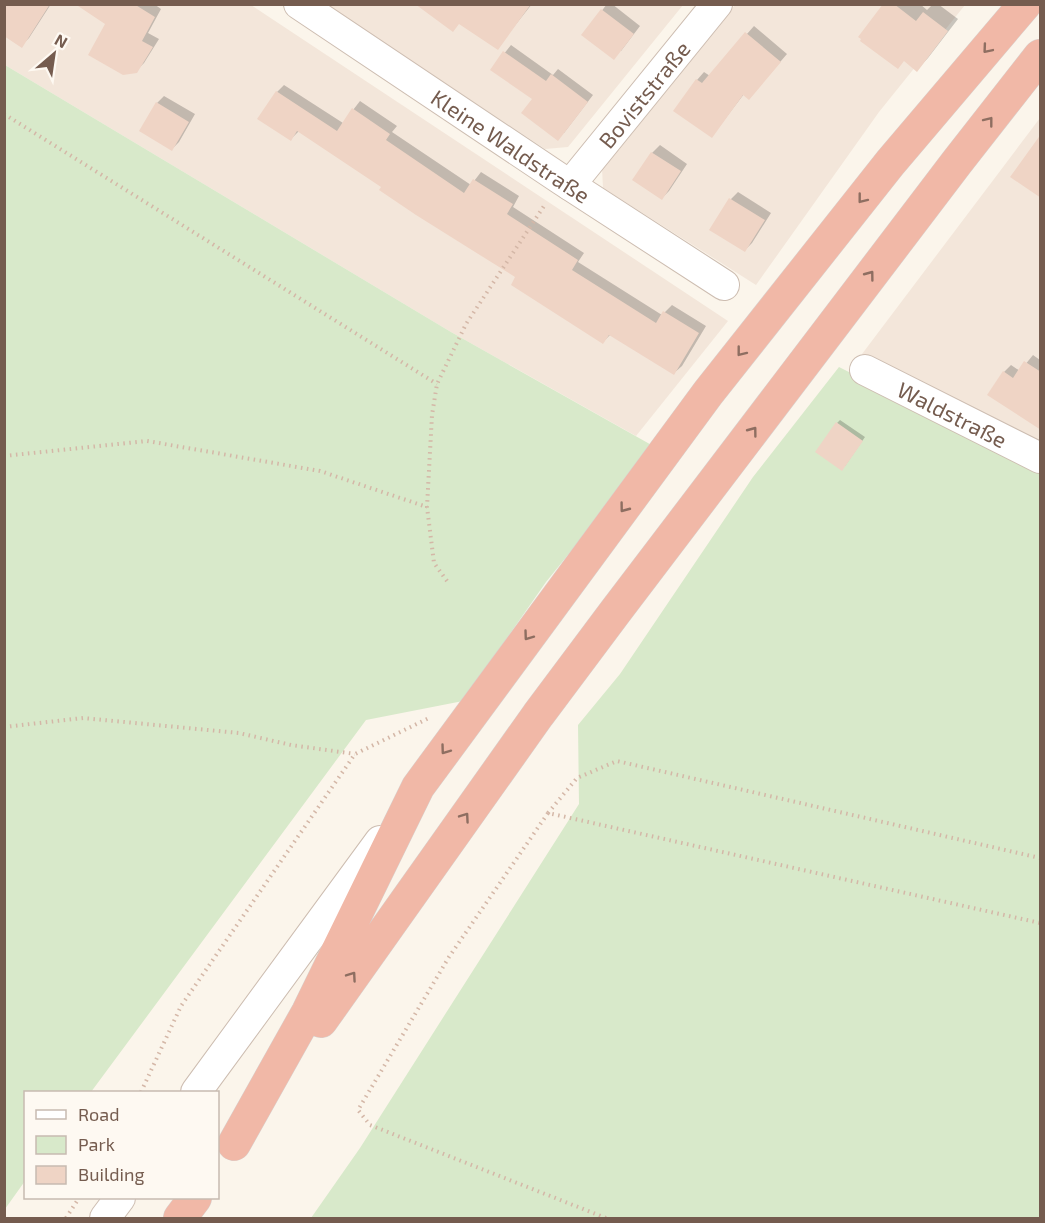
<svg xmlns="http://www.w3.org/2000/svg" width="1045" height="1223" viewBox="0 0 1045 1223" font-family="'Exo 2',sans-serif">
<rect width="100%" height="100%" fill="#fbf5eb"/>
<!-- residential -->
<path fill="#f3e6da" d="M 5,5 L 251,5 L 728,321 L 636,436 L 451,332 L 5,65 Z
M 327,5 L 683,5 L 568,147 L 545,149 Z
M 735,5 L 965,5 L 879,112 L 756,285 L 603,188 L 602,168 Z
M 1040,118 L 1040,443 L 1027,446 L 862,354 Z"/>
<!-- green -->
<path fill="#d8e9ca" d="M 5,65 L 451,332 L 655,447 L 546,582 L 463,701 L 366,720 L 91,1092 L 26,1092 L 25,1181 L 5,1209 Z
M 839,367 L 1040,469 L 1040,1218 L 311,1218 L 360,1148 L 579,804 L 578,725 L 620,674 L 753,477 Z"/>
<!-- shadow -->
<path fill="#0003" d="M 4,4 L 51,4 L 29,38 L 21,46 Z
M 77,4 L 154,4 L 161,9 L 148,33 L 159,39 L 144,63 L 136,71 L 107,24 Z
M 471,4 L 532,4 L 497,48 Z
M 607,4 L 612,4 L 640,26 L 621,51 L 583,35 Z
M 885,4 L 920,4 L 927,10 L 933,4 L 938,4 L 958,19 L 928,58 L 917,70 Z
M 754,26 L 787,54 L 756,90 L 744,94 L 712,136 L 675,110 L 697,80 L 704,72 L 710,76 Z
M 511,45 L 553,75 L 558,69 L 593,95 L 564,133 L 534,99 L 492,69 Z
M 284,85 L 343,123 L 360,101 L 397,126 L 392,132 L 471,185 L 481,172 L 519,196 L 513,207 L 584,253 L 578,262 L 662,315 L 672,305 L 706,326 L 682,366 L 674,373 L 611,334 L 603,342 L 517,277 L 299,131 L 291,139 L 277,92 Z
M 164,96 L 195,114 L 179,142 L 172,149 L 157,103 Z
M 660,145 L 687,164 L 669,191 L 662,198 L 634,180 L 652,153 Z
M 738,192 L 771,213 L 752,243 L 745,250 L 731,199 Z
M 1033,355 L 1040,360 L 1040,422 L 1004,372 L 1011,365 L 1020,371 Z
M 840,420 L 865,437 L 845,466 L 837,423 Z"/>
<!-- building -->
<path fill="#efd4c5" d="M 4,4 L 50,4 L 22,48 L 4,36 Z
M 75,4 L 134,4 L 155,17 L 142,41 L 153,47 L 137,73 L 123,75 L 88,55 L 105,24 Z
M 415,4 L 531,4 L 498,50 L 459,24 L 453,32 Z
M 883,4 L 894,4 L 916,21 L 923,12 L 948,31 L 917,72 L 904,61 L 898,69 L 860,41 L 861,39 L 858,37 Z
M 601,9 L 634,34 L 614,60 L 581,35 Z
M 745,32 L 781,62 L 749,100 L 743,95 L 712,138 L 673,111 L 696,79 L 702,83 Z
M 503,51 L 546,81 L 551,74 L 588,102 L 558,141 L 521,113 L 532,99 L 490,70 Z
M 276,91 L 337,131 L 352,108 L 390,134 L 386,140 L 464,193 L 473,179 L 513,204 L 507,214 L 578,260 L 572,270 L 656,323 L 663,311 L 699,333 L 674,375 L 609,335 L 603,344 L 511,285 L 515,277 L 416,215 L 379,190 L 381,187 L 297,131 L 291,141 L 257,119 Z
M 156,102 L 189,122 L 172,151 L 139,131 Z
M 1041,134 L 1041,198 L 1010,177 Z
M 651,152 L 681,171 L 662,200 L 632,180 Z
M 729,198 L 765,220 L 745,252 L 709,230 Z
M 1024,361 L 1041,372 L 1041,430 L 987,395 L 1003,371 L 1013,378 Z
M 836,422 L 863,441 L 842,471 L 815,452 Z"/>
<g fill="none" stroke-linecap="round" stroke-linejoin="round">
<defs>
<g id="minor">
<path id="s1" d="M 299,4 L 562,180 L 724,285"/>
<path id="s2" d="M 570,185 L 717,4"/>
<path id="s3" d="M 865,370 L 1040,458"/>
<path d="M 196,1092 L 380,841"/>
<path d="M 105,1218 L 120,1198"/>
</g>
<path id="highway" d="M 321,1021 L 538,715 L 615,612 L 957,162 L 1040,56
M 234,1144 L 308,1012 L 418,787 L 708,393 L 890,163 L 1025,4
M 180,1218 L 195,1198"/>
</defs>
<!-- minor casing -->
<use href="#minor" stroke="#cdbdb1" stroke-width="32"/>
<!-- highway casing -->
<use href="#highway" stroke="#d8d1ce" stroke-width="34"/>
<!-- path -->
<path stroke="#d4b7a7" stroke-width="4" stroke-dasharray="1.5 4.5" stroke-linecap="butt" d="M 4,114 L 437,384
M 4,456 L 147,441 L 320,471 L 427,507
M 447,581 L 434,563 L 427,507 L 432,415 L 437,384 L 466,324 L 546,203
M 4,727 L 83,718 L 239,733 L 291,745 L 355,754
M 548,813 L 577,778 L 617,761 L 1040,858
M 141,1092 L 181,1006 L 355,754 L 429,718
M 66,1218 L 79,1198
M 606,1218 L 370,1125 L 358,1110 L 449,957 L 548,813 L 1040,923"/>
<!-- minor -->
<use href="#minor" stroke="#fff" stroke-width="30"/>
<!-- highway -->
<use href="#highway" stroke="#f1b8a7" stroke-width="33"/>
</g>
<!-- one-way arrows -->
<defs><path id="oneway-chevron" d="M-2-3.5L2.5 0L-2 3.5" fill="none" stroke-width="1.6" stroke-linecap="round" stroke-linejoin="round" transform="scale(1.5)"/></defs>
<g stroke="#8e6e61">
<use href="#oneway-chevron" transform="translate(987 49) rotate(130)"/>
<use href="#oneway-chevron" transform="translate(989 121) rotate(-52)"/>
<use href="#oneway-chevron" transform="translate(862 199) rotate(128)"/>
<use href="#oneway-chevron" transform="translate(870 275) rotate(-53)"/>
<use href="#oneway-chevron" transform="translate(741 352) rotate(128)"/>
<use href="#oneway-chevron" transform="translate(753 431) rotate(-53)"/>
<use href="#oneway-chevron" transform="translate(624 508) rotate(127)"/>
<use href="#oneway-chevron" transform="translate(528 636) rotate(126)"/>
<use href="#oneway-chevron" transform="translate(445 750) rotate(126)"/>
<use href="#oneway-chevron" transform="translate(465 817) rotate(-55)"/>
<use href="#oneway-chevron" transform="translate(352 976) rotate(-55)"/>
</g>
<g text-anchor="middle" dominant-baseline="central" stroke-width="5" stroke-linejoin="round" paint-order="stroke">
<!-- street labels -->
<g font-size="22" fill="#755c4f" stroke="#fef9f2">
<text stroke="none"><textPath href="#s2" startOffset="117">Boviststraße</textPath></text>
<text stroke="none"><textPath href="#s1" startOffset="255">Kleine Waldstraße</textPath></text>
<text stroke="none"><textPath href="#s3" startOffset="98">Waldstraße</textPath></text>
</g>
</g>
<!-- border -->
<rect width="1045" height="1223" fill="none" stroke="#755c4f" stroke-width="12"/>
<!-- legend -->
<rect x="24" y="1091" width="195" height="108" fill="#fef9f2" stroke="#c7bab1" stroke-width="1.5"/>
<rect x="36" y="1110" width="30" height="9" fill="#ffffff" stroke="#c7bab1" stroke-width="1.5"/>
<text x="78" y="1121" font-size="18" fill="#755c4f">Road</text>
<rect x="36" y="1136" width="30" height="18" fill="#d8e9ca" stroke="#c7bab1" stroke-width="1.5"/>
<text x="78" y="1151" font-size="18" fill="#755c4f">Park</text>
<rect x="36" y="1166" width="30" height="18" fill="#efd4c5" stroke="#c7bab1" stroke-width="1.5"/>
<text x="78" y="1181" font-size="18" fill="#755c4f">Building</text>
<!-- north arrow -->
<g transform="translate(54 54) rotate(29)" stroke="#fef9f2" stroke-width="4.5" paint-order="stroke">
<path d="M0-4.5L10 22L0 15L-10 22Z" fill="#755c4f"/>
<text y="-9" font-size="16" font-weight="bold" text-anchor="middle" fill="#755c4f">N</text>
</g>
</svg>
